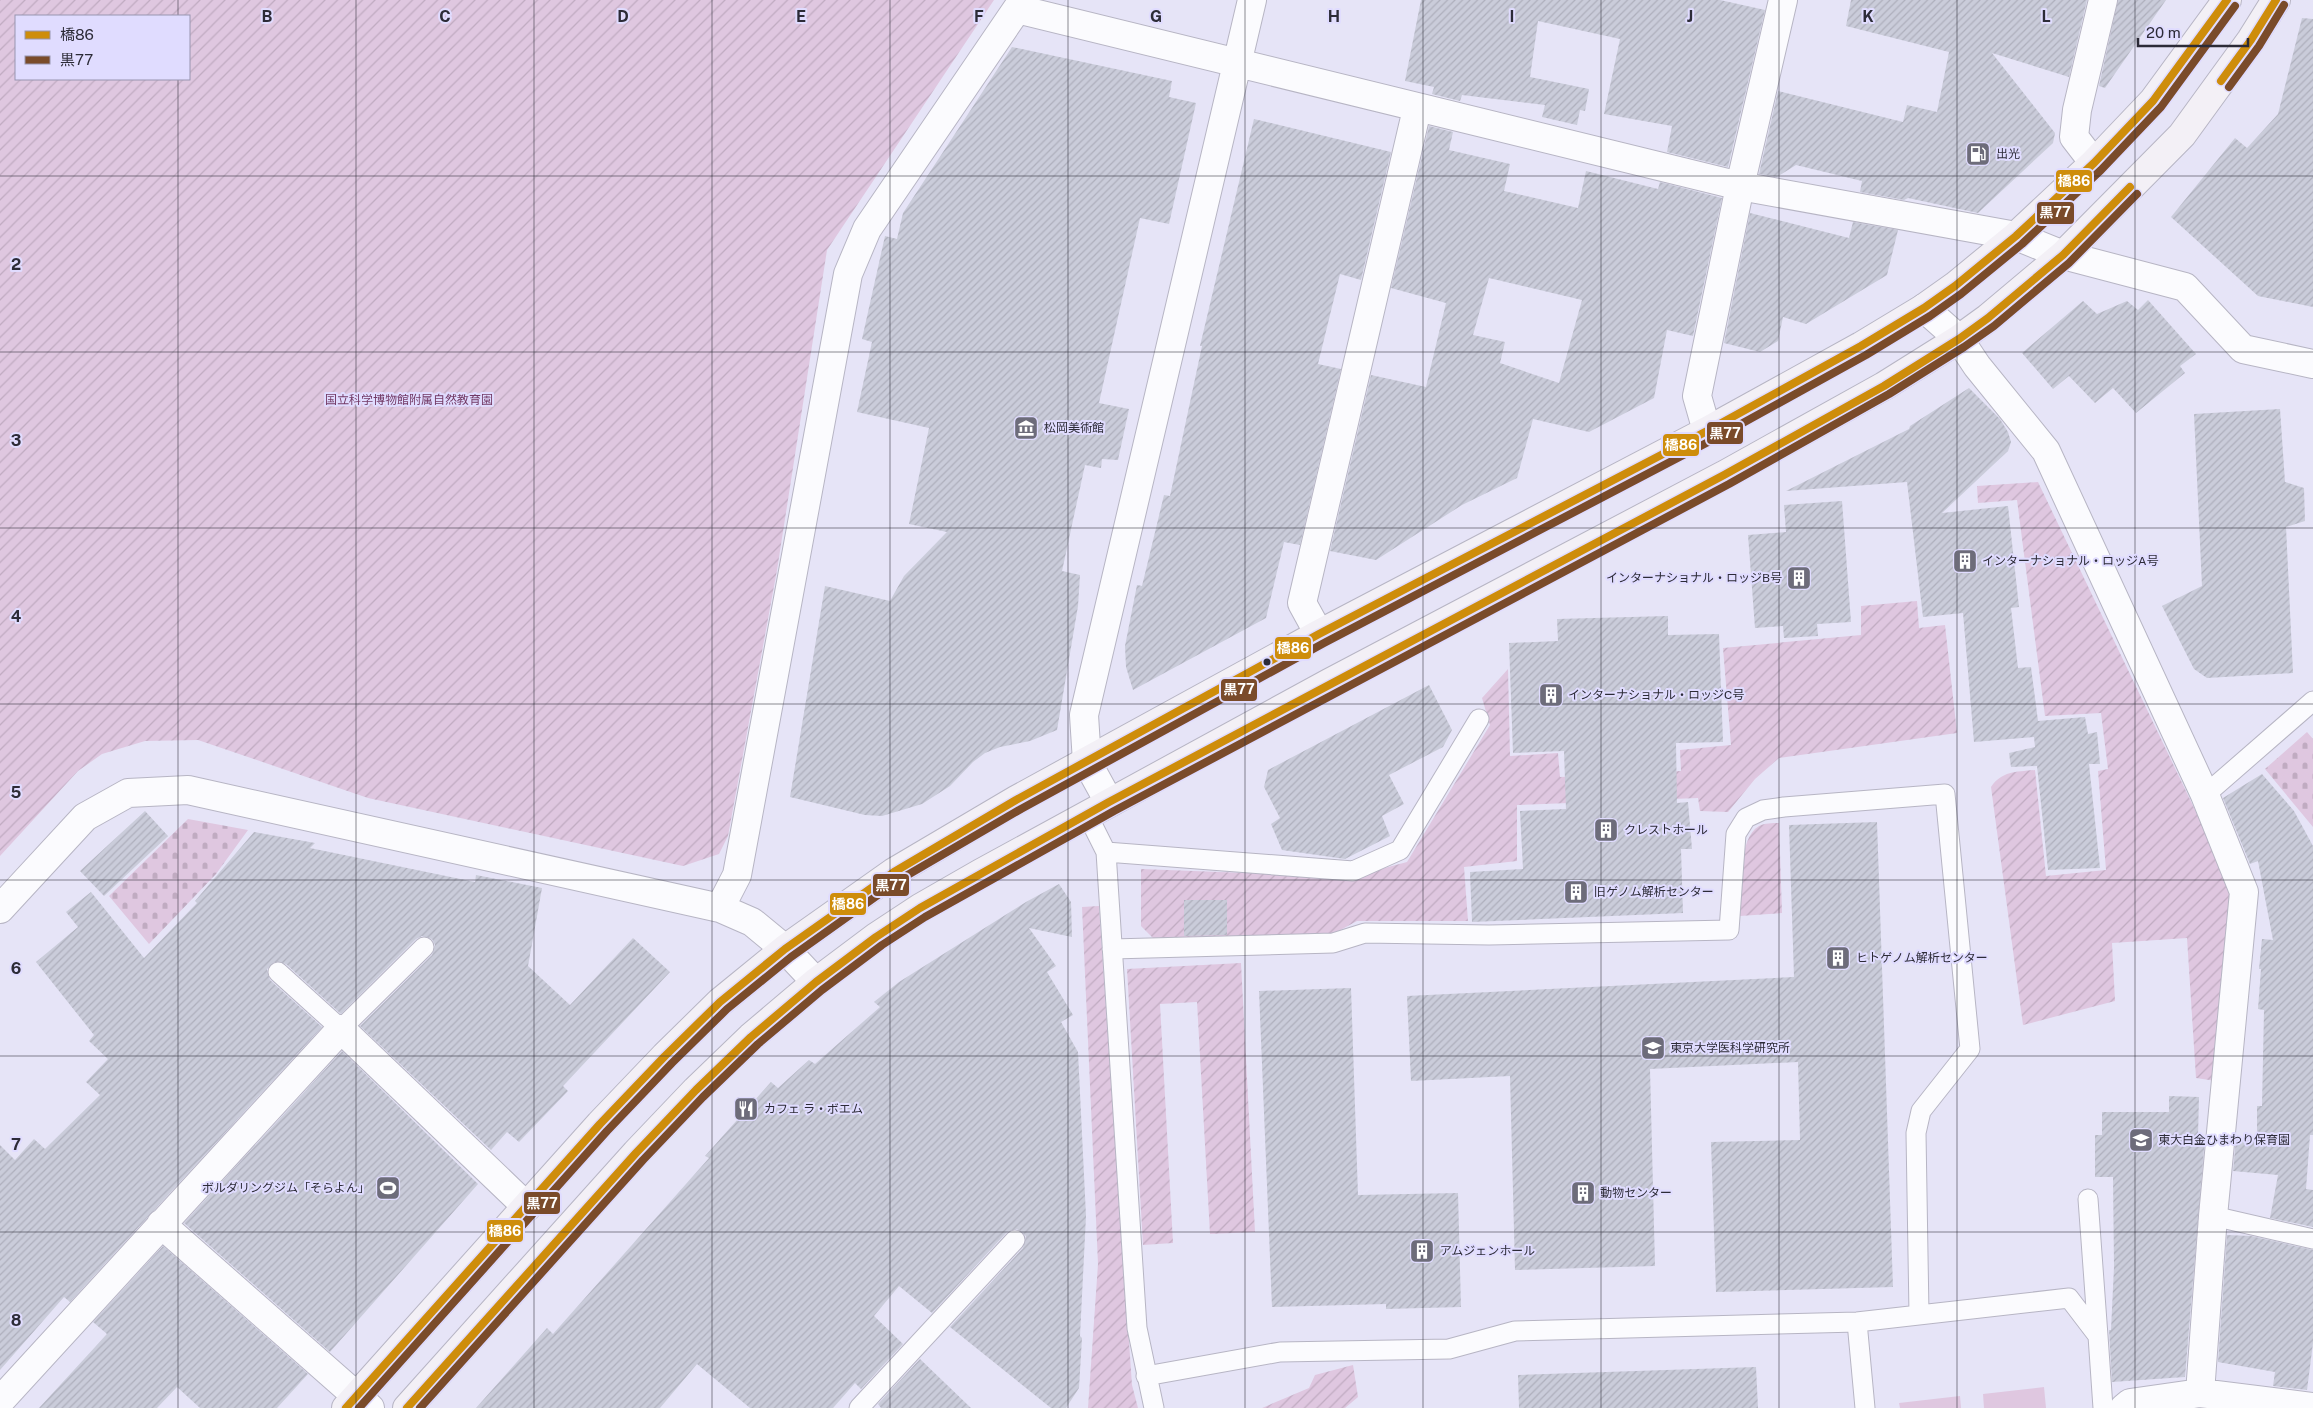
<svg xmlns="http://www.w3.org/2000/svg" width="2313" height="1408" viewBox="0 0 2313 1408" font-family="'Public Sans','Noto Sans JP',sans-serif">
<defs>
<pattern id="cemetery-stones" width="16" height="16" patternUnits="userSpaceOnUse" patternTransform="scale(1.25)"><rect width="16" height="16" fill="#dfc7e0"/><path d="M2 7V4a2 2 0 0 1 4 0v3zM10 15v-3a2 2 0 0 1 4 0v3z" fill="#c0abc1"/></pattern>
<pattern id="garden-furrows" width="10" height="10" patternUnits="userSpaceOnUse" patternTransform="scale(1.25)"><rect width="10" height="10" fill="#dfc7e0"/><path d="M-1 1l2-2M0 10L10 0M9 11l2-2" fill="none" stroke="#c0abc1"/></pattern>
<pattern id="building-hatch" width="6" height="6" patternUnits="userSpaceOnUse" patternTransform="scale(1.25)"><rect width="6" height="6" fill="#caccda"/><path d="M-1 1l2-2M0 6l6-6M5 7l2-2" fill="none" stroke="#aeafbc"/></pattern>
</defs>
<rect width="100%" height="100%" fill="#e6e4f7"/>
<!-- cemetery -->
<path fill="url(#cemetery-stones)" d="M 2307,732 L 2313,739 L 2313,827 L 2265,769 Z
M 188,819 L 248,830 L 216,874 L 149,944 L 109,896 Z"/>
<!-- park -->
<path fill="#dfc7e0" d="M 2044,1387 L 2046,1408 L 1984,1408 L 1983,1394 Z
M 1960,1396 L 1961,1408 L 1900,1408 L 1899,1403 Z"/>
<!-- garden -->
<path fill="url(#garden-furrows)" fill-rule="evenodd" d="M 0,0 L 994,0 L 827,250 L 777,570 L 728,836 L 719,854 L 683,866 L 368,798 L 198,740 L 145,741 L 102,754 L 78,771 L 0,856 ZM 16,16 L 189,16 L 189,79 L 16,79 Z
M 2038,482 L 2220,862 L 2234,906 L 2216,1081 L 2196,1078 L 2187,938 L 2112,943 L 2115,1001 L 2023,1025 L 1991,787 C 2002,771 2016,772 2035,770 L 2046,876 L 2106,870 L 2098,771 L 2108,769 L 2101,713 L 2045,716 L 2017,500 L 1978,503 L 1977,486 Z
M 1917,601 L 1919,628 L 1945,625 L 1957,733 L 1779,758 L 1755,779 L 1728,812 L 1700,811 L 1698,798 L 1517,805 L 1517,861 L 1464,867 L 1468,921 L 1357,921 L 1333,934 L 1153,938 L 1141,926 L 1141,869 L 1351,877 L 1407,862 L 1490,725 L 1482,698 L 1508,669 L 1510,756 L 1558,753 L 1560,777 L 1681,771 L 1680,750 L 1731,745 L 1723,648 L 1861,635 L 1861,606 Z
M 1779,823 L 1782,913 L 1740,916 C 1742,894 1737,838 1759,826 C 1765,823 1772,823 1779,823 Z
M 1099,906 L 1132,1385 L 1138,1408 L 1088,1408 L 1098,1264 L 1082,907 Z
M 1241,963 L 1255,1232 L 1210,1234 L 1197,1002 L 1160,1004 L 1173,1243 L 1143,1245 L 1127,969 Z
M 1353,1365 L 1358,1397 L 1345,1408 L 1262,1408 L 1309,1388 L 1315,1375 Z"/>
<!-- building -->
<path fill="url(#building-hatch)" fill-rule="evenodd" d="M 1421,0 L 1720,0 L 1765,10 L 1728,167 L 1667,152 L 1672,126 L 1604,114 L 1620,39 L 1538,21 L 1530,77 L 1589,89 L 1585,111 L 1580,110 L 1577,125 L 1542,117 L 1545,105 L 1462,95 L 1460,101 L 1432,94 L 1434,87 L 1405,81 Z
M 1851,0 L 2087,0 L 2069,77 L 1992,53 L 2055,133 L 2053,143 L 1978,213 L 1908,198 L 1904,200 L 1860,192 L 1862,181 L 1796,165 L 1777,177 L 1759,174 L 1778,91 L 1903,122 L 1907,105 L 1937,112 L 1949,52 L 1846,26 Z
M 2118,0 L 2166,0 L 2105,88 L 2099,86 Z
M 2302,18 L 2313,19 L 2313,307 L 2258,296 L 2171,217 L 2235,138 L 2247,148 L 2278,114 Z
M 1012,47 L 1172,81 L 1169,97 L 1196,103 L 1169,224 L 1140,218 L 1099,403 L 1129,409 L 1118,460 L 1102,459 L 1101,468 L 1085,465 L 1062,571 L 1080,575 L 1078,606 L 1057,730 L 1030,741 L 1000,747 L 985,753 L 973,762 L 950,786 L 922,804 L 882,816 L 865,815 L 790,797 L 825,586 L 890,601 L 904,576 L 947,532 L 909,524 L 929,428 L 857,412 L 872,342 L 862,339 L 885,236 L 897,239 L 903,213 Z
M 1254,119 L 1391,152 L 1361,280 L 1340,274 L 1318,364 L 1341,369 L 1300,545 L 1284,542 L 1266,618 L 1133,690 L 1126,667 L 1125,646 L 1137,585 L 1142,586 L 1164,495 L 1170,496 L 1202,346 L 1200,346 Z
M 1429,126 L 1453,132 L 1449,150 L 1510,164 L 1504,191 L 1578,208 L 1586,171 L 1658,189 L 1660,182 L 1722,198 L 1693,336 L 1667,330 L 1654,398 L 1589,432 L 1533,419 L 1517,478 L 1462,505 L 1376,560 L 1330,551 L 1371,375 L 1426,387 L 1446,303 L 1391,288 ZM 1489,278 L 1582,300 L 1559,383 L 1500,363 L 1505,342 L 1473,335 Z
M 1750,213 L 1849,238 L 1853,222 L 1898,230 L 1887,275 L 1806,324 L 1783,317 L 1778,341 L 1760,352 L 1724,343 Z
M 2148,300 L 2196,354 L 2180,366 L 2185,373 L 2136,413 L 2113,388 L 2095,403 L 2069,376 L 2053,389 L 2022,353 L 2083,301 L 2097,314 L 2127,301 L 2138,310 Z
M 1969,388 L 2000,419 L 2008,432 L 2011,442 L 2008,451 L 1942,513 L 2008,506 L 2019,607 L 2011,608 L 2018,668 L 2031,667 L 2038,721 L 2085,717 L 2088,734 L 2097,732 L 2100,764 L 2089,764 L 2100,868 L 2048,870 L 2037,766 L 2011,767 L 2009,753 L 2035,747 L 2034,737 L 1974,742 L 1963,613 L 1923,617 L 1907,482 L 1786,491 L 1909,429 L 1910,426 Z
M 2280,409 L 2285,482 L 2304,488 L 2305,521 L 2286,527 L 2293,673 L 2207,678 L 2194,669 L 2162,606 L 2202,586 L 2194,414 Z
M 1842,501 L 1851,622 L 1817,624 L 1818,636 L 1784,638 L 1783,626 L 1755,628 L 1748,535 L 1786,532 L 1784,505 Z
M 1668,616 L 1668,635 L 1719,634 L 1723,742 L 1676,743 L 1677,803 L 1688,802 L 1692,849 L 1681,849 L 1683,913 L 1472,922 L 1470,872 L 1523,869 L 1520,811 L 1566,809 L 1564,751 L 1513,753 L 1509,643 L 1558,641 L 1557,619 Z
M 1429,685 L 1452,730 L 1443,747 L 1389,775 L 1404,804 L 1382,816 L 1390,836 L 1345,859 L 1282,850 L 1271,824 L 1280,818 L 1264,787 L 1268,770 Z
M 2262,774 L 2294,811 L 2313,846 L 2313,1135 L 2310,1135 L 2306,1189 L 2313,1190 L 2313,1227 L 2270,1218 L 2278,1175 L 2233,1171 L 2236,1139 L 2257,1141 L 2257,1106 L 2262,1106 L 2264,1010 L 2258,1009 L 2261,969 L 2259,969 L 2262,939 L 2273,940 L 2258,861 L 2250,864 L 2223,798 Z
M 145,811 L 168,836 L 104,896 L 80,871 Z
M 1877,822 L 1893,1287 L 1716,1292 L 1711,1142 L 1800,1140 L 1798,1062 L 1650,1069 L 1655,1266 L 1515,1270 L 1510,1076 L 1411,1081 L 1407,996 L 1794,977 L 1789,825 Z
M 254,832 L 315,843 L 310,848 L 475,882 L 476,875 L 542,888 L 528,966 L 570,1005 L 633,938 L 670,972 L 563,1086 L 568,1091 L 519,1142 L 507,1132 L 491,1150 L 360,1026 L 432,955 L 435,945 L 432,939 L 422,936 L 416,939 L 341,1014 L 286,964 L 274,962 L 267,969 L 270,980 L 322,1027 L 70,1302 L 64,1297 L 0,1370 L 0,1145 L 15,1160 L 34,1139 L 45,1149 L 100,1095 L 86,1082 L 108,1059 L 89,1041 L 94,1035 L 36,962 L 78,927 L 66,912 L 91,892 L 144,958 L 197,903 L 195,901 Z
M 1059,884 L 1071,902 L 1072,937 L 1029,928 L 1056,966 L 1047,972 L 1073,1015 L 1061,1022 L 1078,1052 L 1086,1216 L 1080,1336 L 1082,1338 L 1079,1388 L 1066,1408 L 1051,1408 L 950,1327 L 1023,1248 L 1026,1236 L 1017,1229 L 1007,1232 L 932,1313 L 899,1286 L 874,1316 L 903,1344 L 861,1389 L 855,1383 L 833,1408 L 750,1408 L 697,1364 L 660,1408 L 476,1408 L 547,1328 L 553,1334 L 709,1158 L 705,1156 L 771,1082 L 778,1088 L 809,1060 L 815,1064 L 880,1007 L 874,1002 L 899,982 L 1026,902 Z
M 1184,900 L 1227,900 L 1227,935 L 1184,936 Z
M 1351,988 L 1358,1195 L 1458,1193 L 1461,1307 L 1386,1309 L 1386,1304 L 1272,1307 L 1259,991 Z
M 342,1051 L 478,1184 L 330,1352 L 184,1223 Z
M 2169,1096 L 2199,1097 L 2198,1136 L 2205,1137 L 2185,1377 L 2112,1382 L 2109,1330 L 2111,1330 L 2114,1267 L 2113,1177 L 2095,1177 L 2095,1135 L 2102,1135 L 2102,1112 L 2169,1112 Z
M 2227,1235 L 2251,1236 L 2313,1250 L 2313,1343 L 2307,1390 L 2273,1386 L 2275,1372 L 2218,1362 Z
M 163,1246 L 308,1374 L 277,1408 L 200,1408 L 177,1387 L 157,1408 L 39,1408 L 107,1334 L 93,1322 Z
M 920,1359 L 971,1408 L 881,1408 L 878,1404 Z
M 1756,1367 L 1758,1408 L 1519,1408 L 1518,1375 Z"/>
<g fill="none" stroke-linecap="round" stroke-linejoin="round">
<defs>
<path id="lane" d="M 2205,795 L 2313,701
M 1087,814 L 1106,852 L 1137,1328 L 1154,1408
M 1106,852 L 1353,871 L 1400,850 L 1479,719
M 1112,949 L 1333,943 L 1365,933 L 1489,935 L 1729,930 L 1736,834 L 1746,818 L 1763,810 L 1784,807 L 1945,794 L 1970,1049 L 1921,1111 L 1916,1133 L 1919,1314
M 278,972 L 341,1029 L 424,947
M 2088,1199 L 2098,1336
M 2213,1216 L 2313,1239
M 1857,1322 L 1865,1408
M 1146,1376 L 1280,1352 L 1449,1349 L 1515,1331 L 1857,1322 L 2069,1298 L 2098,1336 L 2103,1408
M 859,1408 L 1015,1240"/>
<path id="street" d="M 2094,163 L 2074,137 L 2077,110 L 2103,0
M 1924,308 L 1959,339 L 1977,366 L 2046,451 L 2205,795 L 2244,892 L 2213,1216 L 2200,1393 L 2130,1403 L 2124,1408
M 1707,431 L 1697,396 L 1740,186 L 1783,0
M 1319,634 L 1302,603 L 1417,109
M 1109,802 L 1087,762 L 1084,715 L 1252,0
M 720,908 L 737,875 L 848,274 L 867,229 L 1017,9 L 1740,186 L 2016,236 L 2063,255 L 2185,287 L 2243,349 L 2313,364
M 0,909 L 85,817 L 128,793 L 188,790 L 720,908 L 752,922 L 785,949 L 816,982
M 161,1224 L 370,1408
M 2200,1393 L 2313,1407
M 0,1401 L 341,1029 L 527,1207"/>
<path id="secondary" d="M 346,1408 L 600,1124 L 665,1056 L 720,1002 L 785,949 L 894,872 L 1016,800 L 1319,634 L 1707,431 L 1861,346 L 1924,308 L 1955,286 L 2016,236 L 2094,163 L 2153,101 L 2227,0
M 407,1408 L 636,1153 L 696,1090 L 751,1037 L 816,982 L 876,937 L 920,908 L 981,873 L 1329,683 L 1724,475 L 1884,386 L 1959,339 L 1988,318 L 2063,255 L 2182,135 L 2251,40 L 2276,0"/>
</defs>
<!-- lane casing -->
<use href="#lane" stroke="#b7b5c4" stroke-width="21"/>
<!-- street casing -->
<use href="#street" stroke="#b7b5c4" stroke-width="30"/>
<!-- secondary casing -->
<use href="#secondary" stroke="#b7b5c4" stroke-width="30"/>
<!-- lane -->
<use href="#lane" stroke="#fbfbfe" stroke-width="19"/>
<!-- street -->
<use href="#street" stroke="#fbfbfe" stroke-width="28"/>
<!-- secondary -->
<use href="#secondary" stroke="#f3f0f6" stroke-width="28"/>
<defs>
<path id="bus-1" d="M 2221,81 L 2251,40 L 2276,0
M 346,1408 L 600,1124 L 665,1056 L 720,1002 L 785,949 L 894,872 L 1016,800 L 1319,634 L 1707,431 L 1861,346 L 1924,308 L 1955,286 L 2016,236 L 2094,163 L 2153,101 L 2227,0
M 407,1408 L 636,1153 L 696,1090 L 751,1037 L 816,982 L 876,937 L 920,908 L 1109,802 L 1724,475 L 1884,386 L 1959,339 L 1988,318 L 2063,255 L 2130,187"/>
<path id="bus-2" d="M 2229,87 L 2259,46 L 2284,5
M 359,1408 L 607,1131 L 672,1063 L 727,1009 L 791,957 L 899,880 L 1021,809 L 1324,643 L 1712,440 L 1866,355 L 1930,316 L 1961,294 L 2022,244 L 2101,170 L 2161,107 L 2235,6
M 420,1408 L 643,1160 L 703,1097 L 758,1044 L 822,990 L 882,945 L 925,917 L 1114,811 L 1729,484 L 1889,394 L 1964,347 L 1994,326 L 2069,263 L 2137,194"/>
</defs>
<!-- bus-1 casing -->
<use href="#bus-1" stroke="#e0dcff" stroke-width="11"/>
<!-- bus-2 casing -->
<use href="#bus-2" stroke="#e0dcff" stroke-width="11"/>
<!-- bus-1 -->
<use href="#bus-1" stroke="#ce8d0b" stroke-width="8"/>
<!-- bus-2 -->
<use href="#bus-2" stroke="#7a4b2a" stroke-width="8"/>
</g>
<!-- grid -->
<path fill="none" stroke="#2c2b37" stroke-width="1" stroke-opacity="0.55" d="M 178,0 L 178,16M 356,0 L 356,1408M 534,0 L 534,1408M 712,0 L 712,1408M 890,0 L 890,1408M 1068,0 L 1068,1408M 1245,0 L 1245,1408M 1423,0 L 1423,1408M 1601,0 L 1601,1408M 1779,0 L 1779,1408M 1957,0 L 1957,1408M 2135,0 L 2135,1408M 178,79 L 178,1408M 0,176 L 2313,176M 0,352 L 2313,352M 0,528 L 2313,528M 0,704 L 2313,704M 0,880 L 2313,880M 0,1056 L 2313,1056M 0,1232 L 2313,1232"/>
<!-- icons -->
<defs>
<symbol id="fuel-square" viewBox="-11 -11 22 22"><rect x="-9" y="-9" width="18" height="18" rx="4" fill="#6d6c7a" stroke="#e0dcff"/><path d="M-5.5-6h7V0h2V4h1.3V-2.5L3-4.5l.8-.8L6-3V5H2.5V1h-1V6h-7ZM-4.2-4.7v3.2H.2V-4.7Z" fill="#fff"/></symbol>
<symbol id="museum-square" viewBox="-11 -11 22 22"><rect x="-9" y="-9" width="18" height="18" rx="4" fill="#6d6c7a" stroke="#e0dcff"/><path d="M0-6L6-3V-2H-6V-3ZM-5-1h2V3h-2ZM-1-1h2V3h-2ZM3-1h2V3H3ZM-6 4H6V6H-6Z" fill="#fff"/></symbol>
<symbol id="building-square" viewBox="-11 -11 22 22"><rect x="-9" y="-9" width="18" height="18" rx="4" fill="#6d6c7a" stroke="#e0dcff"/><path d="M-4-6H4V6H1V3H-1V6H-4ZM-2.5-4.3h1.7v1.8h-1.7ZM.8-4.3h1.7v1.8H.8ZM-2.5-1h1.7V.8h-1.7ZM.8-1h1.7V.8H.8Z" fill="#fff"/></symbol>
<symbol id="university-square" viewBox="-11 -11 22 22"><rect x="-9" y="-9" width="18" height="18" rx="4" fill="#6d6c7a" stroke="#e0dcff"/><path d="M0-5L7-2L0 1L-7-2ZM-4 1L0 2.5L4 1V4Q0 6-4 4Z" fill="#fff"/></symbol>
<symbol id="restaurant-square" viewBox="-11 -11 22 22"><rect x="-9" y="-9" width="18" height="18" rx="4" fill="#6d6c7a" stroke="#e0dcff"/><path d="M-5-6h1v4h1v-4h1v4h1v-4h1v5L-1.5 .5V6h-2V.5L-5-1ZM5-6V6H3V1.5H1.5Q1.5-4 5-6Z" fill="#fff"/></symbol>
<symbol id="school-square" viewBox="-11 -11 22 22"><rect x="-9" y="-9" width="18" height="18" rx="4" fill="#6d6c7a" stroke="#e0dcff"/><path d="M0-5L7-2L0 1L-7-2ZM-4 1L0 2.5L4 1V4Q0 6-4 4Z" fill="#fff"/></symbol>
<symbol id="stadium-square" viewBox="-11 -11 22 22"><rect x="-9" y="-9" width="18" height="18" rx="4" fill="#6d6c7a" stroke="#e0dcff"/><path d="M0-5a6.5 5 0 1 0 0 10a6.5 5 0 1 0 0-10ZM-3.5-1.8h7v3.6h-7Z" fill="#fff"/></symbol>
</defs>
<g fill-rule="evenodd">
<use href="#fuel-square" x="1964" y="140" width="28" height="28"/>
<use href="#museum-square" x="1012" y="414" width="28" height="28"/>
<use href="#building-square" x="1951" y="547" width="28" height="28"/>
<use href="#building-square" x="1785" y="564" width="28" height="28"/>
<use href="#building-square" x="1537" y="681" width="28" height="28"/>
<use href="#building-square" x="1592" y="816" width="28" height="28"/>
<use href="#building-square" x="1562" y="878" width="28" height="28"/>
<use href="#building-square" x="1824" y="944" width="28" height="28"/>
<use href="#university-square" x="1639" y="1034" width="28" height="28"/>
<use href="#restaurant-square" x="732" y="1095" width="28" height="28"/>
<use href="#school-square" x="2127" y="1126" width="28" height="28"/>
<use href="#stadium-square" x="374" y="1174" width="28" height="28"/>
<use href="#building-square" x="1569" y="1179" width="28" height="28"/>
<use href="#building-square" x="1408" y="1237" width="28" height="28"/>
</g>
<!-- markers -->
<circle fill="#2c2b37" stroke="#e0dcff" stroke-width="2" cx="1267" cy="662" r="4.5"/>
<g text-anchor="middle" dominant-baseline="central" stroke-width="4" stroke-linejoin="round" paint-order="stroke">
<!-- poi labels -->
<g font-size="12" fill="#2c2b37" stroke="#e0dcff" text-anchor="start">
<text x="1996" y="154">出光</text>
<text x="1044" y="428">松岡美術館</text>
<text x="1982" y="561">インターナショナル・ロッジA号</text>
<text x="1782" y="578" text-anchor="end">インターナショナル・ロッジB号</text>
<text x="1568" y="695">インターナショナル・ロッジC号</text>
<text x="1624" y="830">クレストホール</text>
<text x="1594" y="892">旧ゲノム解析センター</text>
<text x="1856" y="958">ヒトゲノム解析センター</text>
<text x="1670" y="1048">東京大学医科学研究所</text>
<text x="764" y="1109">カフェ ラ・ボエム</text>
<text x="2158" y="1140">東大白金ひまわり保育園</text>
<text x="370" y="1188" text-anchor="end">ボルダリングジム「そらよん」</text>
<text x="1600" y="1193">動物センター</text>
<text x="1440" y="1251">アムジェンホール</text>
</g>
<!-- park labels -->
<g font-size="12" fill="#723965" stroke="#e0dcff">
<text x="409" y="400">国立科学博物館附属自然教育園</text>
</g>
</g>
<g font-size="16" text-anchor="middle" font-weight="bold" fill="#2c2b37" stroke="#e0dcff" stroke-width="4" stroke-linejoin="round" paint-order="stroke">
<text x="267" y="22">B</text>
<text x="445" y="22">C</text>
<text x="623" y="22">D</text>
<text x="801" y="22">E</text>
<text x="979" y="22">F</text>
<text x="1156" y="22">G</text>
<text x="1334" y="22">H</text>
<text x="1512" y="22">I</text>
<text x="1690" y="22">J</text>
<text x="1868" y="22">K</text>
<text x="2046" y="22">L</text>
<text x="16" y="270">2</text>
<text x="16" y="446">3</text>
<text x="16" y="622">4</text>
<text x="16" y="798">5</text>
<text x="16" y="974">6</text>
<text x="16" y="1150">7</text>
<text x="16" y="1326">8</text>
</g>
<g stroke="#e0dcff" stroke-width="2">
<rect x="2055" y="169" width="38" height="24" rx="5" fill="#ce8d0b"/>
<rect x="2036" y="201" width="39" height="24" rx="5" fill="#7a4b2a"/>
<rect x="1706" y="421" width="38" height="24" rx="5" fill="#7a4b2a"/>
<rect x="1662" y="433" width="38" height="24" rx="5" fill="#ce8d0b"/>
<rect x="1274" y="636" width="38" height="24" rx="5" fill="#ce8d0b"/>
<rect x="1220" y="678" width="38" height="24" rx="5" fill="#7a4b2a"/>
<rect x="872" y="873" width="38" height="24" rx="5" fill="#7a4b2a"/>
<rect x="829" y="892" width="38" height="24" rx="5" fill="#ce8d0b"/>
<rect x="523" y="1191" width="38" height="24" rx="5" fill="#7a4b2a"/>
<rect x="486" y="1219" width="38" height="24" rx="5" fill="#ce8d0b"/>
</g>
<g font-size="14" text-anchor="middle" font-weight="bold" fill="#fff">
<text x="2074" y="186">橋86</text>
<text x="2055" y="217">黒77</text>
<text x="1725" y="438">黒77</text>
<text x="1681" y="450">橋86</text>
<text x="1293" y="653">橋86</text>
<text x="1239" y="694">黒77</text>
<text x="891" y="890">黒77</text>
<text x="848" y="909">橋86</text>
<text x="542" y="1208">黒77</text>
<text x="505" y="1236">橋86</text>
</g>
<!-- legend -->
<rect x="15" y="15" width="175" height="65" fill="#e0dcff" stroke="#9895af"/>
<rect x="25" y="31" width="25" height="8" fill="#ce8d0b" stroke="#9895af"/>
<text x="60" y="40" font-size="15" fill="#2c2b37">橋86</text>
<rect x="25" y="56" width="25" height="8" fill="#7a4b2a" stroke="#9895af"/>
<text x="60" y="65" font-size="15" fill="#2c2b37">黒77</text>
<!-- scale -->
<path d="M2138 38v8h110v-8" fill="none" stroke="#2c2b37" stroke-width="2.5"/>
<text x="2146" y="38" font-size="15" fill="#2c2b37" stroke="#e0dcff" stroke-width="4" paint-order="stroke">20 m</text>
</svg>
